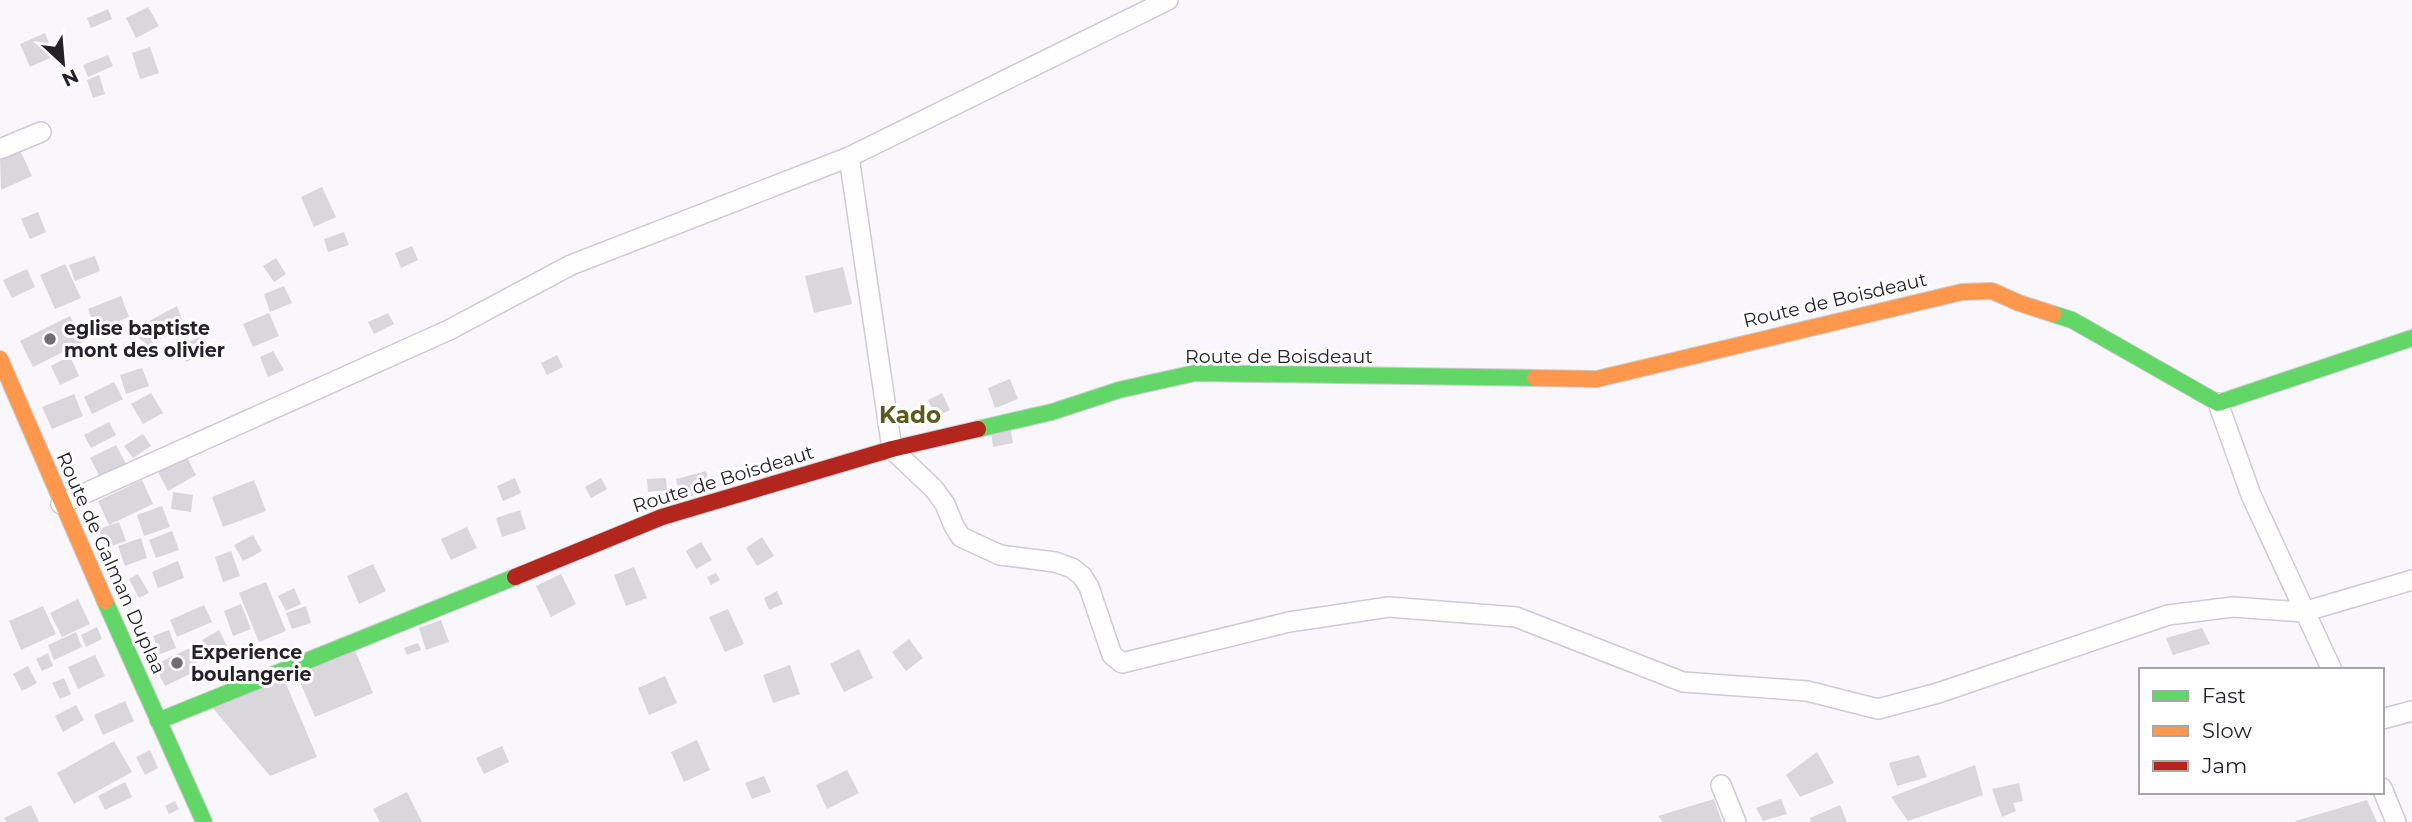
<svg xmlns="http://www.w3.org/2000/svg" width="2412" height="822" viewBox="0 0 2412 822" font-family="Montserrat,sans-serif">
<rect width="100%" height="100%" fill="#f9f6fc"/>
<!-- building -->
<path fill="#d9d6dc" d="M 148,7 L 159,26 L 136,38 L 126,18 Z
M 108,9 L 112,19 L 91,28 L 87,18 Z
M 45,33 L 54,56 L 30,67 L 20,44 Z
M 150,47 L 159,73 L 140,79 L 132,53 Z
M 108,55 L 113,66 L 88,77 L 83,65 Z
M 99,75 L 105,94 L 93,98 L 87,80 Z
M 19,148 L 32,176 L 1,190 L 0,157 Z
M 322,187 L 336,217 L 314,227 L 301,197 Z
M 38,212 L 46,232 L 30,239 L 21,219 Z
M 344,232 L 349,245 L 328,252 L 324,239 Z
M 412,246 L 418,260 L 401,268 L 395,253 Z
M 95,256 L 100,271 L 75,281 L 69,265 Z
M 276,258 L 286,274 L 274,282 L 263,266 Z
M 65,264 L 81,298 L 55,309 L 40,275 Z
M 843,267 L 852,304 L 814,313 L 805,276 Z
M 27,269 L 35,287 L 12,298 L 3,280 Z
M 284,286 L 292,303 L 270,312 L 264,294 Z
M 121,296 L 129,317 L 96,330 L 88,309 Z
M 177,306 L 185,327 L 148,345 L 139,338 L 140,326 Z
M 269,313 L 279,336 L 253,347 L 243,324 Z
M 388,313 L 394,324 L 374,334 L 368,322 Z
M 70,316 L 83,342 L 33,367 L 20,341 Z
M 200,337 L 207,353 L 186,362 L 179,346 Z
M 273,351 L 284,370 L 268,377 L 260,357 Z
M 557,355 L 563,367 L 547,375 L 541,363 Z
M 70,356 L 79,376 L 60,385 L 51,366 Z
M 142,368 L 149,386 L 126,394 L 120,375 Z
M 1010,379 L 1018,399 L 995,408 L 988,388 Z
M 114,382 L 123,399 L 92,414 L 84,397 Z
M 151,393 L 163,413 L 143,424 L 131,404 Z
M 942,393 L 950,410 L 936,417 L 928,400 Z
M 74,394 L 83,416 L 52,429 L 42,407 Z
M 109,422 L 116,435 L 91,448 L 84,435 Z
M 1010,426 L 1013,443 L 993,447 L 991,430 Z
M 143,434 L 151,446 L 133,458 L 124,446 Z
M 116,445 L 129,469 L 103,483 L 90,458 Z
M 186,456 L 196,475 L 168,491 L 158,472 Z
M 706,471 L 712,490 L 681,499 L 676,479 Z
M 515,478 L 521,493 L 503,501 L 497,486 Z
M 601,478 L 607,489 L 591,498 L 585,487 Z
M 666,478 L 667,490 L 648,492 L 647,479 Z
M 142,480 L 153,504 L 109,525 L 98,501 Z
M 254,480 L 266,511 L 223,527 L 212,497 Z
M 173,492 L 193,495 L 191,512 L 171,509 Z
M 162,506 L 170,527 L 144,536 L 137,515 Z
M 520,510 L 526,529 L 502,537 L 496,518 Z
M 119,522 L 126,541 L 106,548 L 99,529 Z
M 467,527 L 477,548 L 451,560 L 441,539 Z
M 172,531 L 179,550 L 156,558 L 149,540 Z
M 253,535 L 262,551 L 243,561 L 234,545 Z
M 762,537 L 774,556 L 757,566 L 746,548 Z
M 141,538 L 147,558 L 125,566 L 118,546 Z
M 701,542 L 712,560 L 696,569 L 686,551 Z
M 231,551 L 240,576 L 223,582 L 215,557 Z
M 178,561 L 184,578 L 158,588 L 152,572 Z
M 373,564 L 386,591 L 359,604 L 347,576 Z
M 634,567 L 647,598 L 626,606 L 614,575 Z
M 716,573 L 720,580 L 711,585 L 707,577 Z
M 138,574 L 149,593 L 139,598 L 129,579 Z
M 561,574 L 576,604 L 551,617 L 536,586 Z
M 266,582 L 286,631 L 259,642 L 239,593 Z
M 294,588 L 301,604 L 286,611 L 278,596 Z
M 777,591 L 783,604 L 769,610 L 764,598 Z
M 78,599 L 90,624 L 62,637 L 50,613 Z
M 241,604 L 251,629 L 233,636 L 224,611 Z
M 204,605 L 212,622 L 177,637 L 170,620 Z
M 43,606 L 56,634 L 21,650 L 9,621 Z
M 306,606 L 311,623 L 292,629 L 286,613 Z
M 728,609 L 744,644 L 725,652 L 709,617 Z
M 441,620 L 449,642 L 426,650 L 419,628 Z
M 97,627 L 102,639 L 86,647 L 81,635 Z
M 2202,628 L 2210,644 L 2173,655 L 2166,638 Z
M 169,630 L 176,648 L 160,654 L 153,636 Z
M 219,630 L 227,646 L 210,655 L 202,640 Z
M 76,632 L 82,647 L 54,660 L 48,645 Z
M 909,639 L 923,658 L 906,671 L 892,652 Z
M 418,643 L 421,650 L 407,655 L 404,648 Z
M 190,648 L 200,669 L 165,686 L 154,665 Z
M 354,648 L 373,693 L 315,717 L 296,672 Z
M 859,649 L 873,678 L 844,692 L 830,664 Z
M 48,653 L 53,666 L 42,671 L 36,659 Z
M 95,655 L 105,676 L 78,689 L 68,667 Z
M 790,665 L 800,694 L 773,703 L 763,675 Z
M 28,666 L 37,683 L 22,691 L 13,674 Z
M 665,676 L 677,703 L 649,715 L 638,688 Z
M 64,678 L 71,694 L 60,699 L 52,683 Z
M 284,679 L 317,757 L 270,776 L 212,707 Z
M 125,701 L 134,721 L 103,735 L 94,715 Z
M 76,705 L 84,720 L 63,732 L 55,716 Z
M 697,740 L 710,770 L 684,782 L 671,752 Z
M 114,741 L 132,772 L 74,804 L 57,773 Z
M 502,746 L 509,762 L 484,774 L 476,758 Z
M 150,750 L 158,768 L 145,775 L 136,757 Z
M 1817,752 L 1834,783 L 1800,797 L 1786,775 Z
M 1919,755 L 1927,777 L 1897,786 L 1889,763 Z
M 1975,765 L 1983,795 L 1908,821 L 1891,797 Z
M 847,770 L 859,793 L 827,809 L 816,785 Z
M 764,776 L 771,792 L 752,799 L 745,783 Z
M 125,782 L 132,797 L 105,810 L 98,796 Z
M 2019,783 L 2023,801 L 2013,803 L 2016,811 L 2002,817 L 1992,789 Z
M 407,792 L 422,822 L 380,822 L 373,809 Z
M 1714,799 L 1722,822 L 1663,822 L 1658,816 Z
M 1781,799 L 1787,814 L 1763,821 L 1756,808 Z
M 2367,800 L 2377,822 L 2295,822 L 2295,821 Z
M 175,801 L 179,809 L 169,814 L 165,806 Z
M 31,805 L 39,822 L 6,822 L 4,818 Z
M 1840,805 L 1847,822 L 1811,822 L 1810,818 Z"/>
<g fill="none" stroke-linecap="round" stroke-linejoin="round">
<defs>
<path id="street" d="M 0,149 L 41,132
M 849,157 L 892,449 L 934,489 L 945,504 L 954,526 L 961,537 L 1000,555 L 1055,562 L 1072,568 L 1082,576 L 1089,587 L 1112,655 L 1122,663 L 1289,622 L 1389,607 L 1516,617 L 1683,682 L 1807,691 L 1878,709 L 1938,693 L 2168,615 L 2233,607 L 2303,612 L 2412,580
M 2218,403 L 2251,495 L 2332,670
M 61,504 L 449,330 L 571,265 L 849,157 L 1168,0
M 2382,719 L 2412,711
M 1721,785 L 1736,822
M 2382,788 L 2396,822"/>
<path id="fast" d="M 2053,314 L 2072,320 L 2218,403 L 2412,338
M 978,429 L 1052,412 L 1119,390 L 1195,373 L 1535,378
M 105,601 L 204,822
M 158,721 L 515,577"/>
<path id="slow" d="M 0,359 L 105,601
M 1535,378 L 1597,379 L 1962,292 L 1992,291 L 2019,303 L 2053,314"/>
<path id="jam" d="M 515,577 L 662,517 L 892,449 L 978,429"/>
</defs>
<!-- street casing -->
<use href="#street" stroke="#cecbd2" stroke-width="22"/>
<!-- fast casing -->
<use href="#fast" stroke="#cecbd2" stroke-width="18"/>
<!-- slow casing -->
<use href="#slow" stroke="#cecbd2" stroke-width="18"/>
<!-- jam casing -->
<use href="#jam" stroke="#cecbd2" stroke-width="18"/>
<!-- street -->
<use href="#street" stroke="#fefeff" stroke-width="19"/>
<!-- fast -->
<use href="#fast" stroke="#63d668" stroke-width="16"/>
<!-- slow -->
<use href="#slow" stroke="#ff974d" stroke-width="16"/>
<!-- jam -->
<use href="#jam" stroke="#b3261e" stroke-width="16"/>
</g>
<!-- markers -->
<g fill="#6f6c72" stroke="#fff" stroke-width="2.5">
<circle cx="50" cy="339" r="7"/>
<circle cx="177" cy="663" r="7"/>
</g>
<g text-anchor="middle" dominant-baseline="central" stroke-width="6" stroke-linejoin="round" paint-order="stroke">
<!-- street labels -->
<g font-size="19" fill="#242128" stroke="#fff">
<text transform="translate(1835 300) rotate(-13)">Route de Boisdeaut</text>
<text x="1279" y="356">Route de Boisdeaut</text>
<text transform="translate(723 479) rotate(-17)">Route de Boisdeaut</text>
<text transform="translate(111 563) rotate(66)">Route de Galman Duplaa</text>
</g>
<!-- poi labels -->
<g font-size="19" font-weight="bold" fill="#242128" stroke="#fff" text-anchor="start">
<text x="64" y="328">eglise baptiste<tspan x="64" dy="22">mont des olivier</tspan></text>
<text x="191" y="652">Experience<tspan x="191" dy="22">boulangerie</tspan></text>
</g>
<!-- quarter labels -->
<g font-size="23" font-weight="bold" fill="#5c591e" stroke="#fff">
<text x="910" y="415">Kado</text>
</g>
</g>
<!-- legend -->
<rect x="2139" y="668" width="245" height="126" fill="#ffffff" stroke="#a7a6a9" stroke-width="2"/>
<rect x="2153" y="691" width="35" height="10" fill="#63d668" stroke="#a7a6a9" stroke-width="2"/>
<text x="2202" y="703" font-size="21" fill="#242128">Fast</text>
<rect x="2153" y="726" width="35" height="10" fill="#ff974d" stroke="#a7a6a9" stroke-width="2"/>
<text x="2202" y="738" font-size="21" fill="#242128">Slow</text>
<rect x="2153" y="761" width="35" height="10" fill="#b3261e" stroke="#a7a6a9" stroke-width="2"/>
<text x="2202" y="773" font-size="21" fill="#242128">Jam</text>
<!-- north arrow -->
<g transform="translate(63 63) rotate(154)" stroke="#ffffff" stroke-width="5" paint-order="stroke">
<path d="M0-5L12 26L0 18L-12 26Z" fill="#242128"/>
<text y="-10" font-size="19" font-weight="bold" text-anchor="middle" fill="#242128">N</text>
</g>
</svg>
